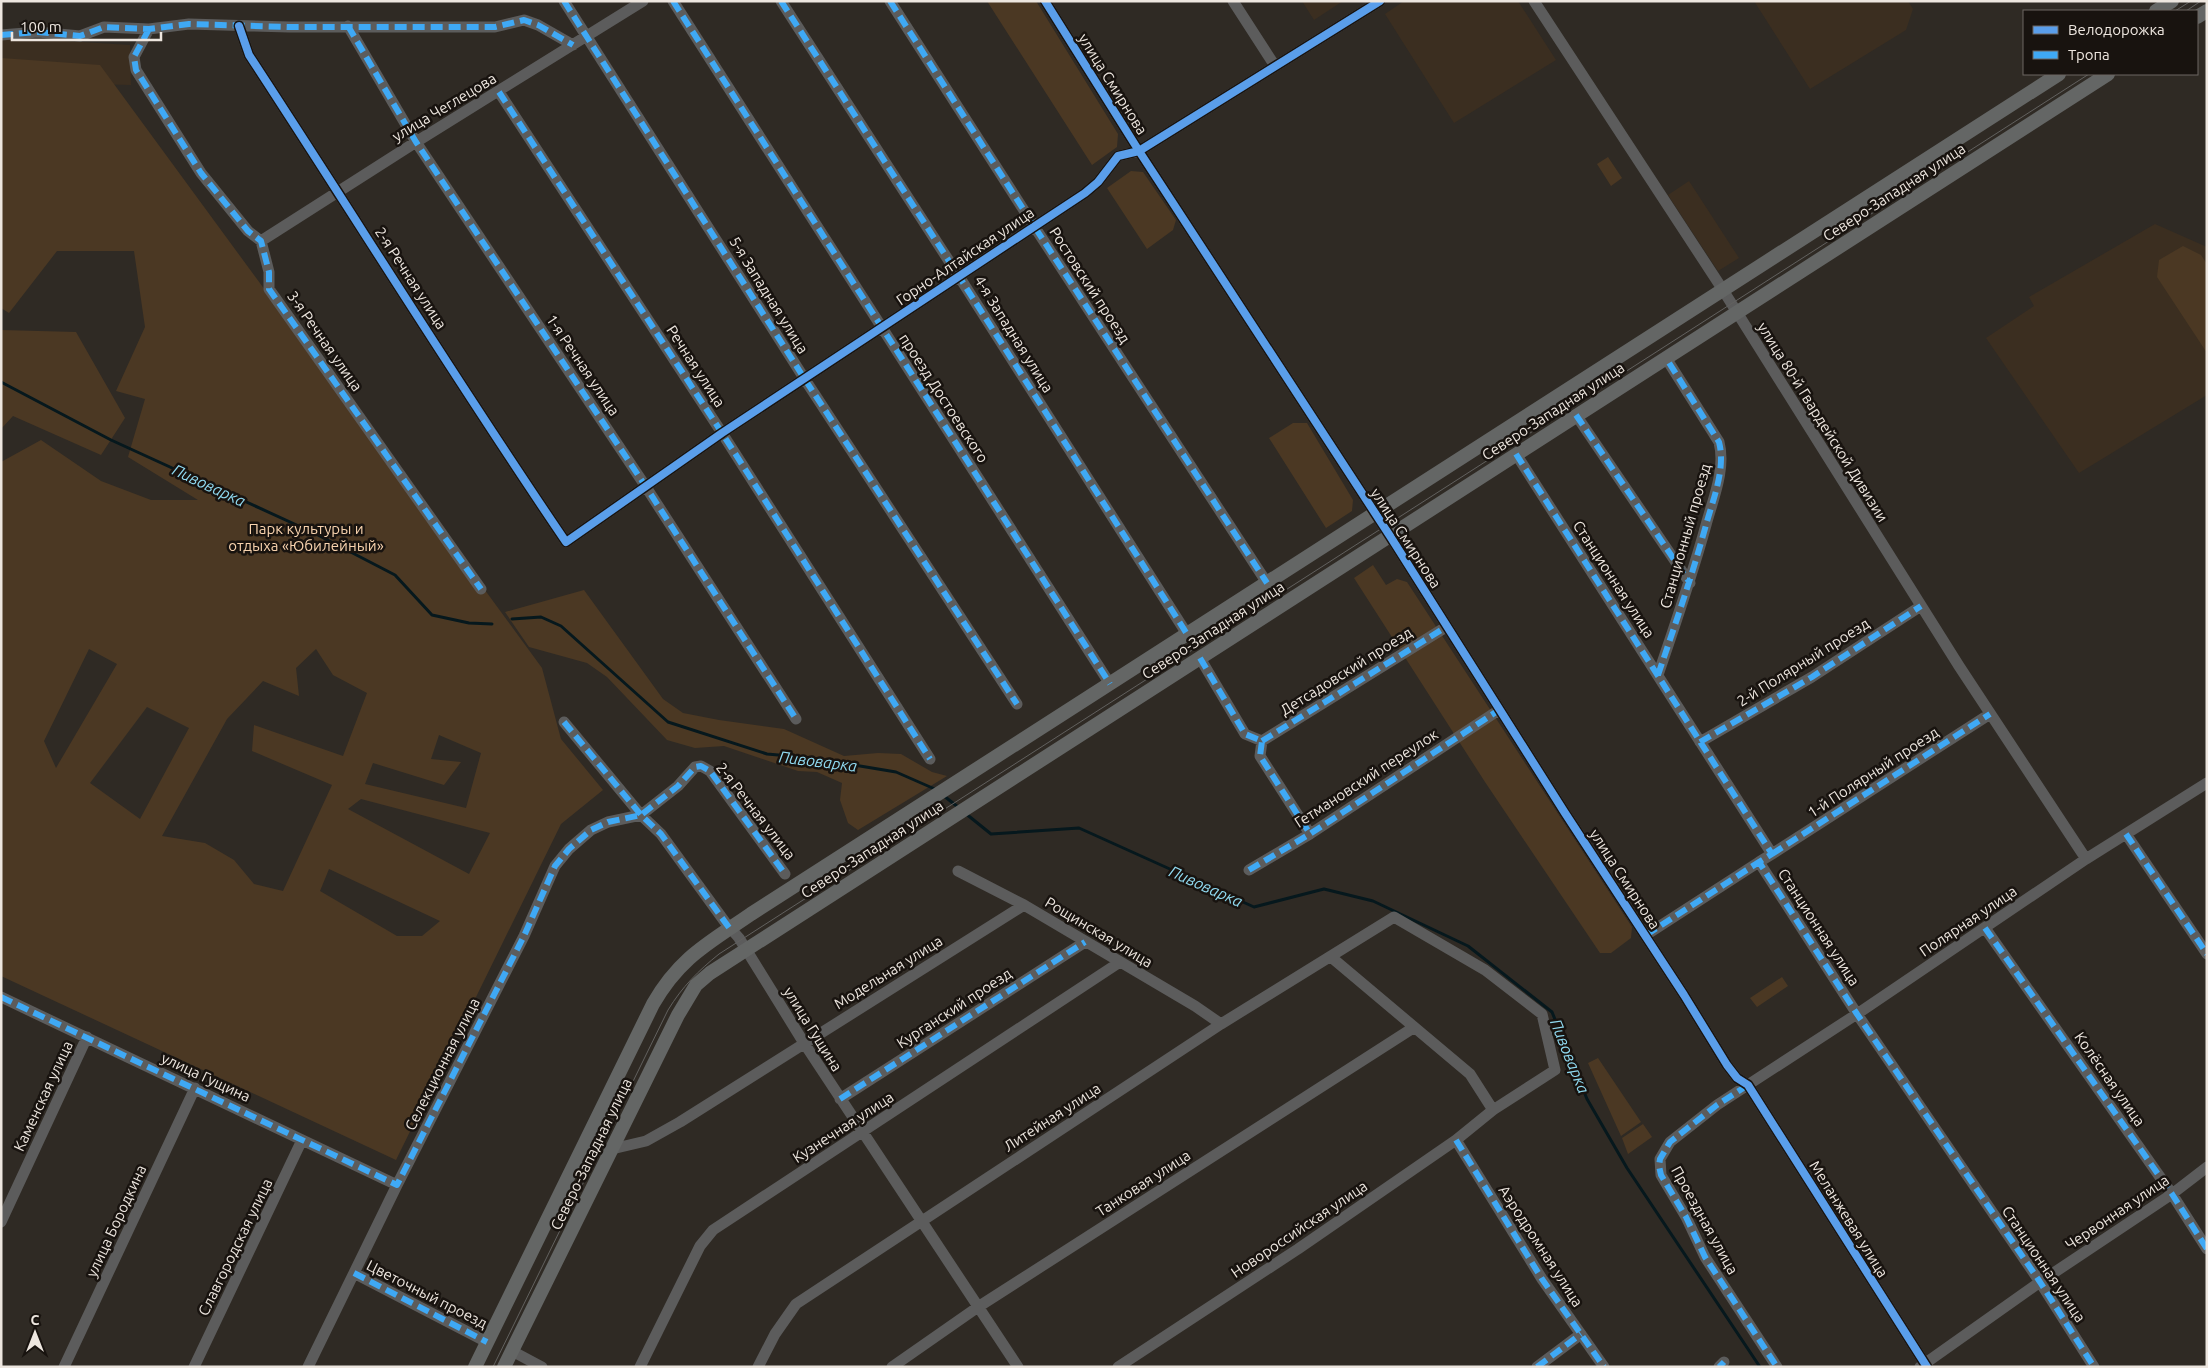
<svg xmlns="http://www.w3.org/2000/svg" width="2208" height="1368" viewBox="0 0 2208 1368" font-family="Ubuntu,sans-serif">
<rect width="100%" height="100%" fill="#2f2a24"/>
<!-- built -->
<path fill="#3b2e20" d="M 1302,1 L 1343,1 L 1314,20 Z
M 1404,1 L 1518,1 L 1556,60 L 1454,123 L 1385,14 Z
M 1754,1 L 1908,1 L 1913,9 L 1906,30 L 1810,89 Z
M 1,37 L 130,45 L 131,85 L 91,84 L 1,70 Z
M 1689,181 L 1739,258 L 1718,271 L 1668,195 Z
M 2155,224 L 2207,247 L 2207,395 L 2079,473 L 1986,338 L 2034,306 L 2029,297 Z"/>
<!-- green -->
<path fill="#4b3823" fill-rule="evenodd" d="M 987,1 L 1036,1 L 1118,134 L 1117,147 L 1092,165 Z
M 1,58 L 100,65 L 542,668 L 561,739 L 603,790 L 561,824 L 396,1160 L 1,976 L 1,462 L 41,440 L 101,481 L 151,500 L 198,500 L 128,457 L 145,399 L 116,391 L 145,327 L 134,251 L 57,251 L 9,313 L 1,308 ZM 89,649 L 117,664 L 56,768 L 44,741 ZM 316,649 L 333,675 L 367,693 L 343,756 L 254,725 L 252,751 L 332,785 L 283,891 L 254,884 L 234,860 L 205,843 L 162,836 L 227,719 L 263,681 L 299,696 L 296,668 ZM 147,707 L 189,728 L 140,819 L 90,783 ZM 439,735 L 481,753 L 466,808 L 365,784 L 373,763 L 444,785 L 461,762 L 431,759 ZM 361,799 L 490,833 L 469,874 L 348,809 ZM 329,869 L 440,921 L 422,936 L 397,936 L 320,891 Z
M 1608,157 L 1622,178 L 1611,186 L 1597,164 Z
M 1131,171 L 1143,172 L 1176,220 L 1173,230 L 1147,249 L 1107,188 Z
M 2183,246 L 2201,255 L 2207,264 L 2207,353 L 2157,277 L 2159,260 Z
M 1,330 L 76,332 L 125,418 L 101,455 L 13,416 L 1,429 Z
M 1293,423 L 1307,423 L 1353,500 L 1352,511 L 1326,528 L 1269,438 Z
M 1373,565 L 1386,585 L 1397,579 L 1407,582 L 1632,927 L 1631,938 L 1611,953 L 1600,953 L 1485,782 L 1354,578 Z
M 584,590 L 663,699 L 683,713 L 719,720 L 784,729 L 844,756 L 878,753 L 901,754 L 932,772 L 947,776 L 858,830 L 848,823 L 840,800 L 842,783 L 817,772 L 798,771 L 724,746 L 695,748 L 667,740 L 607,677 L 587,663 L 529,647 L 505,612 Z
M 1782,977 L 1788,986 L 1757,1007 L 1750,998 Z
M 1598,1058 L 1641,1122 L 1621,1136 L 1588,1063 Z
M 1643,1124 L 1652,1137 L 1628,1154 L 1622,1138 Z"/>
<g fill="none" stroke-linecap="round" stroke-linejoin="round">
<!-- stream -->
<path stroke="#06181d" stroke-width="3" d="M 1,382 L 111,440 L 314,533 L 395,575 L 432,615 L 469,623 L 492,624
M 512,619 L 541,617 L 561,626 L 668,722 L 767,754 L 812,758 L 896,772 L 937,790
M 944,796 L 958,807
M 965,813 L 991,834 L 1079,828 L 1254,907 L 1324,889 L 1373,901 L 1468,946 L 1552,1012 L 1587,1099 L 1627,1168 L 1760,1367"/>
<!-- minor -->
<path stroke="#5c5c5c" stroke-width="11" d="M 564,1 L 804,378 L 1017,704
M 673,1 L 1110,684
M 781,1 L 960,278 L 1187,634
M 890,1 L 1034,226 L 1267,583
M 1045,1 L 1139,151 L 1390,536 L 1565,813 L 1684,995 L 1727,1065 L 1737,1078 L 1748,1085 L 1927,1367
M 1233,1 L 1275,66
M 1534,1 L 1723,290 L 1959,666 L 2086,859
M 239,26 L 249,55 C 355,217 457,382 566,542 L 722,433 L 1085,193 L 1098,182 L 1118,156 L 1139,151 L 1380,1
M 348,26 L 416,142 L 646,487 L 796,719
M 149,29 L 134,57 L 136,70 L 201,173 L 248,231 L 261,241 L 269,272 L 269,289 L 481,589
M 1,35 L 38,32 L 80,36 L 104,27 L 149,29 L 189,24 L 289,27 L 495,27 L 524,20 L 538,25 L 573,45
M 499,92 L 722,433 L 930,759
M 261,241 L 416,142 L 643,1
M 1576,415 L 1690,583
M 1516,454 L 1772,854 L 1759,862 L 1857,1014 L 2040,1282 L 2094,1367
M 1200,658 L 1245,734 L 1262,741 L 1260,756 L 1310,834
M 1658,675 C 1675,625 1692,576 1706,525 C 1713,499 1726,469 1719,442 L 1666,358
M 564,722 L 641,815 L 661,834 L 725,922 L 739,938 L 804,1043 L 1018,1367
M 1262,741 L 1446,627
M 1700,742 L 1812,677 L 1921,606
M 2126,834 L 2207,954
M 1772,854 L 1990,714
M 1249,870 L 1310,834 L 1499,710
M 958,871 L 1024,905 L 1195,1006 L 1221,1024
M 1985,928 L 2172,1194 L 2207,1249
M 1646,935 L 1759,862
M 1331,957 L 1470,1074 L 1493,1110
M 1,997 L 397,1185
M 840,1099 L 1085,942
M 1456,1140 L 1542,1279 L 1604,1367
M 612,1149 L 646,1141 L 680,1122 L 1024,905
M 1,1222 L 87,1037
M 354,1273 L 487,1342
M 512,1351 L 542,1367
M 64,1367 L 195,1088
M 194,1367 L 302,1140
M 308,1367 L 397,1185 L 524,936 L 555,866 L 569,849 L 591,830 L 608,822 L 641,815 L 678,786 L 695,767 L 701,766 L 710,771 L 785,874
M 640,1367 L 700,1246 L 713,1230 L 1120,962
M 758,1367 L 775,1334 L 796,1304 L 1221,1024 L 1394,917 L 1485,970 L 1542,1014 L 1555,1070 L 1493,1110 L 1456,1140 L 1298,1249 L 1118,1367
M 892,1367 L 978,1307 L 1413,1028
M 1537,1367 L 1581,1334
M 1719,1367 L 1724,1362
M 1777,1367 L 1705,1257 L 1686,1217 L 1661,1175 L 1660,1159 L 1670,1142 L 1717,1105 L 1857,1014 L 2086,859 L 2207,783
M 1920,1367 L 2040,1282 L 2172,1194 L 2207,1167"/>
<!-- major -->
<path stroke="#646665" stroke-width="14" d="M 2156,11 L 2172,1
M 2197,17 L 2207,11
M 475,1367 L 653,1004 C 680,957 709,943 751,914 L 2059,74
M 504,1367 L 678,1015 L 696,985 L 710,973 L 2108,74"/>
<!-- tram -->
<path stroke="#62615f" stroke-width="1" d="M 2175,11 L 2191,1
M 2186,11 L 2201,1
M 493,1367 L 668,1010 C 682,987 698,971 719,954 L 2089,74"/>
<!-- quiet -->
<path stroke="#3fa9f5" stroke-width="6" stroke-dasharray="12 6" stroke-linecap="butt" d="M 564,1 L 804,378 L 1017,704
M 673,1 L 1110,684
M 781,1 L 960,278 L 1187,634
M 890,1 L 1034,226 L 1267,583
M 348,26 L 416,142 L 646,487 L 796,719
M 149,29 L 134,57 L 136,70 L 201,173 L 248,231 L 261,241 L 269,272 L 269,289 L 481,589
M 1,35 L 38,32 L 80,36 L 104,27 L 149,29 L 189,24 L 289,27 L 495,27 L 524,20 L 538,25 L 573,45
M 499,92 L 722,433 L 930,759
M 1576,415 L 1690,583
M 1516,454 L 1772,854 L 1759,862 L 1857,1014 L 2040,1282 L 2094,1367
M 1200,658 L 1245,734 L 1262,741 L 1260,756 L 1310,834
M 1658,675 C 1675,625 1692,576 1706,525 C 1713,499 1726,469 1719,442 L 1666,358
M 564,722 L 641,815 L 661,834 L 730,929
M 1262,741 L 1446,627
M 1700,742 L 1812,677 L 1921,606
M 2126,834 L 2207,954
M 1772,854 L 1990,714
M 1249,870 L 1310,834 L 1499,710
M 1985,928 L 2172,1194 L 2207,1249
M 1646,935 L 1759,862
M 1,997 L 397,1185 L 524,936 L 555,866 L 569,849 L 591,830 L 608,822 L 641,815 L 678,786 L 695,767 L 701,766 L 710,771 L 785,874
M 1748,1085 L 1717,1105 L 1670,1142 L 1660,1159 L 1659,1166 L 1661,1175 L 1686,1217 L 1705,1257 L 1777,1367
M 840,1099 L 1085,942
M 1456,1140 L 1542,1279 L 1604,1367
M 354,1273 L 487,1342
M 1537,1367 L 1581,1334
M 1719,1367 L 1724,1362"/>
<defs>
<path id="cycleway" d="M 1045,1 L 1139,151 L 1390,536 L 1565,813 L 1684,995 L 1727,1065 L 1737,1078 L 1748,1085 L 1927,1367
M 239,26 L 249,55 C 355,217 457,382 566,542 L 722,433 L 1085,193 L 1098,182 L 1118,156 L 1139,151 L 1380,1"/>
</defs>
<!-- cycleway casing -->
<use href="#cycleway" stroke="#18130f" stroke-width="11"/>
<!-- cycleway -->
<use href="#cycleway" stroke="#5a9eea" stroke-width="8"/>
</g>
<g text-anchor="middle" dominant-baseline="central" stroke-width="5" stroke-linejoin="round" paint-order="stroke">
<!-- street labels -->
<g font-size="15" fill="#ede6df" stroke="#18130f">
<text transform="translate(1113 84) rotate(58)">улица Смирнова</text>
<text transform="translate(444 107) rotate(-31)">улица Чеглецова</text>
<text transform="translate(1894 192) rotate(-33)">Северо-Западная улица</text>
<text transform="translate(965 256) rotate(-34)">Горно-Алтайская улица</text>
<text transform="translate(411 278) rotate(57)">2-я Речная улица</text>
<text transform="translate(1090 285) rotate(57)">Ростовский проезд</text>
<text transform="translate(769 295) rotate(58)">5-я Западная улица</text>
<text transform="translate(1014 334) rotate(58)">4-я Западная улица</text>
<text transform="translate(325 341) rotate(55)">3-я Речная улица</text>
<text transform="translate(583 365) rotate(56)">1-я Речная улица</text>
<text transform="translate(696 366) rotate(57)">Речная улица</text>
<text transform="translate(944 398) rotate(57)">проезд Достоевского</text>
<text transform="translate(1553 411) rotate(-33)">Северо-Западная улица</text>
<text transform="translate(1823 422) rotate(58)">улица 80-й Гвардейской Дивизии</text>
<text transform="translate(1685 536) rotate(-74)">Станционный проезд</text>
<text transform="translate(1406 538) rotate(57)">улица Смирнова</text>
<text transform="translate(1614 579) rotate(57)">Станционная улица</text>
<text transform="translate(1213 630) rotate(-33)">Северо-Западная улица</text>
<text transform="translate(1803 662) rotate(-32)">2-й Полярный проезд</text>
<text transform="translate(1346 671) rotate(-32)">Детсадовский проезд</text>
<text transform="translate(1873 772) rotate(-33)">1-й Полярный проезд</text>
<text transform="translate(1366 778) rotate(-33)">Гетмановский переулок</text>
<text transform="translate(756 811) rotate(52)">2-я Речная улица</text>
<text transform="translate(872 849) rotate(-33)">Северо-Западная улица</text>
<text transform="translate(1625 879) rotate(57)">улица Смирнова</text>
<text transform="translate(1968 921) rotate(-34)">Полярная улица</text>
<text transform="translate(1819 927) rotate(57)">Станционная улица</text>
<text transform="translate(1099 932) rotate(31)">Рощинская улица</text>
<text transform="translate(888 972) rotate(-32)">Модельная улица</text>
<text transform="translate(954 1008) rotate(-33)">Курганский проезд</text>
<text transform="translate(813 1029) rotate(58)">улица Гущина</text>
<text transform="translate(442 1064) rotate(-63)">Селекционная улица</text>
<text transform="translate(206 1077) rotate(25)">улица Гущина</text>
<text transform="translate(2110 1079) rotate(55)">Колёсная улица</text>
<text transform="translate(43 1096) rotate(-65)">Каменская улица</text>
<text transform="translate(1052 1117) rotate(-33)">Литейная улица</text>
<text transform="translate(843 1127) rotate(-33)">Кузнечная улица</text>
<text transform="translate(591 1154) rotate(-64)">Северо-Западная улица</text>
<text transform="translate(1143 1183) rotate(-33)">Танковая улица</text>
<text transform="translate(2117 1212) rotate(-34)">Червонная улица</text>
<text transform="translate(1849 1219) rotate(58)">Меланжевая улица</text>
<text transform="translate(1705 1220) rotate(61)">Проездная улица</text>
<text transform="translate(116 1221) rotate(-65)">улица Бородкина</text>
<text transform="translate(1299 1229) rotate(-34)">Новороссийская улица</text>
<text transform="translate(1541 1246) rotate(57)">Аэродромная улица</text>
<text transform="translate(235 1247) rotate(-64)">Славгородская улица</text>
<text transform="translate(2044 1264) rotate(56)">Станционная улица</text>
<text transform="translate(427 1294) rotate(27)">Цветочный проезд</text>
</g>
<!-- park labels -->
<g font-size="15" fill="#f8d3ae" stroke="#18130f">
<text x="306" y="528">Парк культуры и<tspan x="306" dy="17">отдыха «Юбилейный»</tspan></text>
</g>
<!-- water labels -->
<g font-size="16" font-style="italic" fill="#90daf1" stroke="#18130f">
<text transform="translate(209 485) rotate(25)">Пивоварка</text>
<text transform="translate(818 761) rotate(7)">Пивоварка</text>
<text transform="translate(1206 886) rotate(24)">Пивоварка</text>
<text transform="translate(1570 1056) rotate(68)">Пивоварка</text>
</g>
</g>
<!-- border -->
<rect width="2208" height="1368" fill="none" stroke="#ede6df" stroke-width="5"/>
<!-- legend -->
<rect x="2023" y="10" width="175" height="65" fill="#18130f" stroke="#6d6762"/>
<rect x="2033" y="26" width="25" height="8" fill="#5a9eea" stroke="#6d6762"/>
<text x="2068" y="35" font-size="15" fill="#ede6df">Велодорожка</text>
<rect x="2033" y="51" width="25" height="8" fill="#3fa9f5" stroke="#6d6762"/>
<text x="2068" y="60" font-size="15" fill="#ede6df">Тропа</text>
<!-- north arrow -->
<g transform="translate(35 1333)" stroke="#18130f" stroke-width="4" paint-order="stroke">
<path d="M0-4L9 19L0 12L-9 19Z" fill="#ede6df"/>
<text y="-8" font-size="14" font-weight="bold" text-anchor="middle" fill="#ede6df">С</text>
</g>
<!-- scale -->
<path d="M12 32v8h149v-8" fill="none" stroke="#ede6df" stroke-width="2.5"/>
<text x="20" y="32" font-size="15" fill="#ede6df" stroke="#18130f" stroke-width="4" paint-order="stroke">100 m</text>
</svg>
